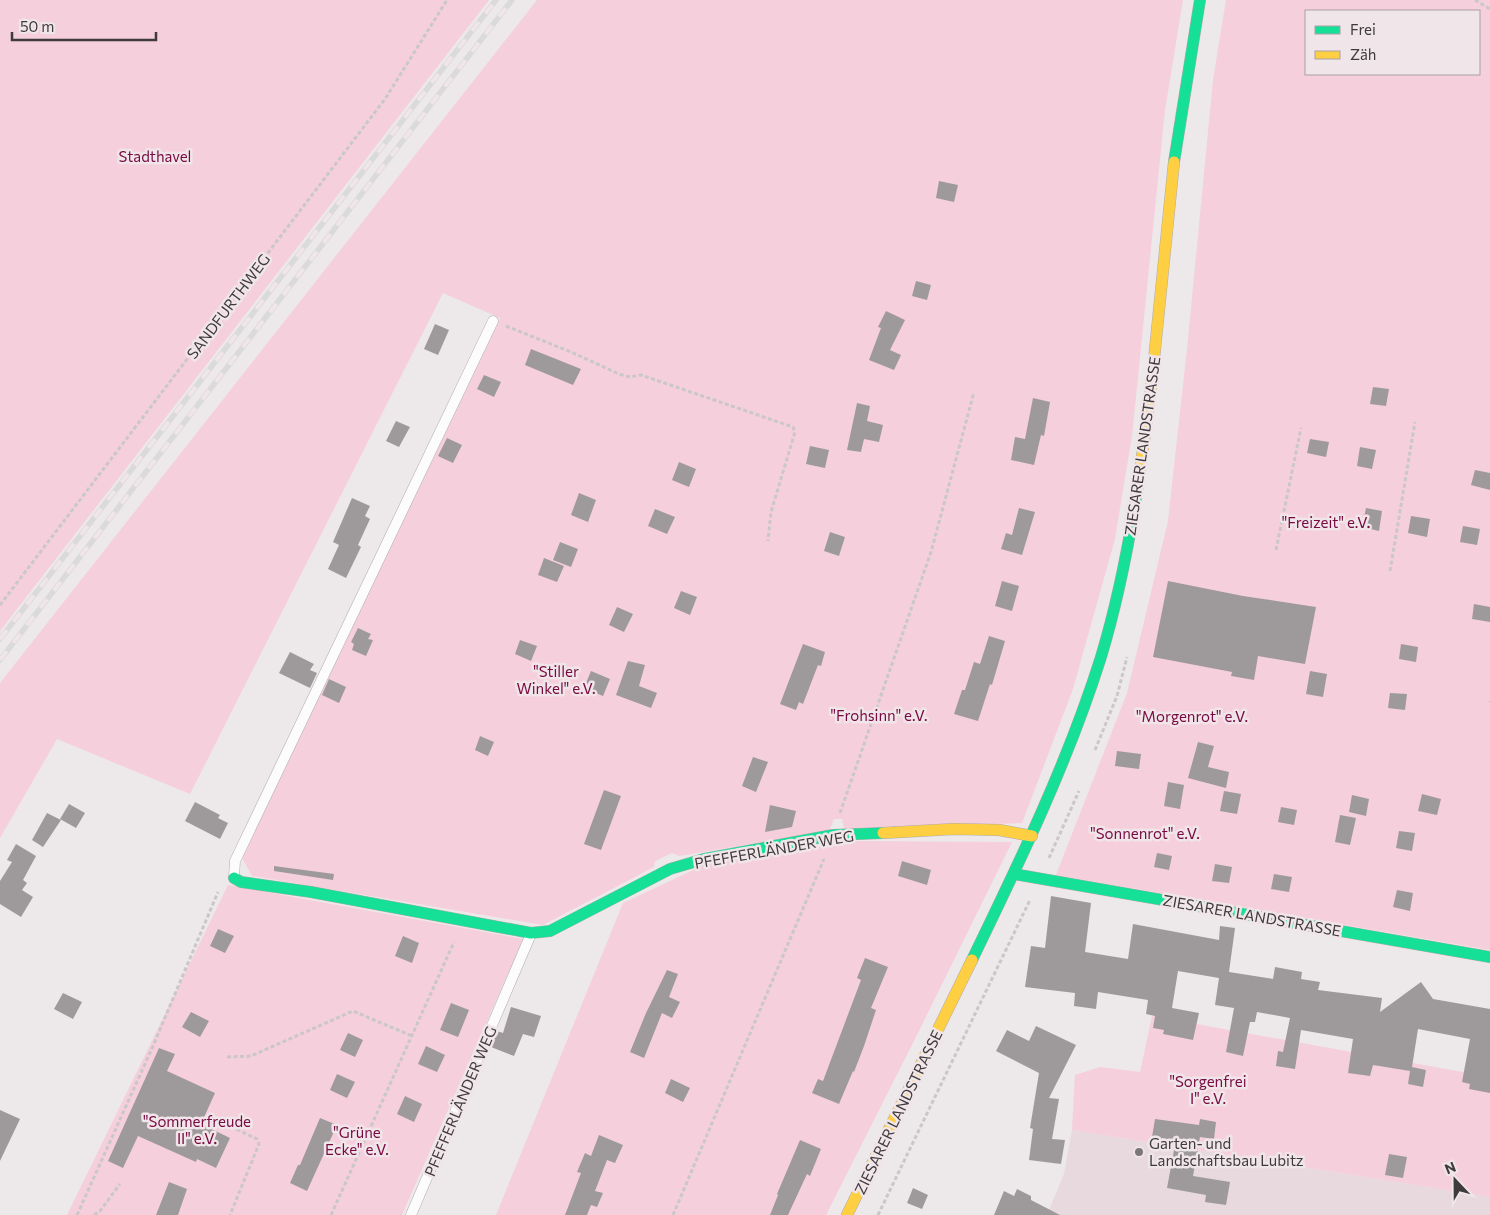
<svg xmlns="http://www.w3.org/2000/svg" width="1490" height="1215" viewBox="0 0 1490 1215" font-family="Commissioner,sans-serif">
<rect width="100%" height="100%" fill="#ede8e9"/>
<!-- built -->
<path fill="#e7d9dd" d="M 1072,1130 L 1490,1197 L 1490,1215 L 1047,1215 L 1064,1174 Z"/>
<!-- green -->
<path fill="#f6cfdc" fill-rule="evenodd" d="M 0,0 L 489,0 L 0,631 Z
M 537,0 L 1183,0 L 1165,110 L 1132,436 L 1115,539 L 1073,689 L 1022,823 L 844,829 L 842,819 L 834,819 L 829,831 L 679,856 L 672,853 L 655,861 L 654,867 L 543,925 L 252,876 L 242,858 L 500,318 L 443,293 L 190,794 L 57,739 L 0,838 L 0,683 Z
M 1226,0 L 1490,0 L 1490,950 L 1056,875 L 1127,693 L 1168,521 L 1187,349 L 1213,80 ZM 1306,11 L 1479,11 L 1479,74 L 1306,74 Z
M 852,841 L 1012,842 L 918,1033 L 826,1215 L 496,1215 L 623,903 L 704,865 Z
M 228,885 L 523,939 L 402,1215 L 67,1215 Z
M 1152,1016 L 1490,1077 L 1490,1197 L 1072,1130 L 1075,1075 L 1100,1067 L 1140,1072 Z"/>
<!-- building -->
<path fill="#9e9a9b" d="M 939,181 L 958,185 L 954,202 L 936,198 Z
M 916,281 L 931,285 L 927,300 L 912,296 Z
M 886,311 L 905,320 L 890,350 L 901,355 L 894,370 L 869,360 L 881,328 L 878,327 Z
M 435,324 L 449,330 L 438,355 L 424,349 Z
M 531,349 L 581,369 L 573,385 L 525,365 Z
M 484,375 L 501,382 L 494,397 L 477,389 Z
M 1373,387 L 1389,389 L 1386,406 L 1370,404 Z
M 1033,398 L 1050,402 L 1044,436 L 1041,435 L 1034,465 L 1011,460 L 1015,437 L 1025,439 Z
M 857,403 L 870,406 L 867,421 L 883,425 L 879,442 L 864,439 L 861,452 L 847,450 Z
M 396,421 L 410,427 L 399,447 L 386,441 Z
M 447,438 L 462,445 L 453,463 L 438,456 Z
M 1310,439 L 1329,442 L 1326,457 L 1307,453 Z
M 810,446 L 829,450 L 825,468 L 806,464 Z
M 1360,447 L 1376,450 L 1372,469 L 1357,466 Z
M 679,462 L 696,469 L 689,487 L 672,480 Z
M 1475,470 L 1490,473 L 1490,490 L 1471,485 Z
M 579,493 L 596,500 L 588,522 L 571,515 Z
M 352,498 L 370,506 L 365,516 L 370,519 L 358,545 L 361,547 L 346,578 L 328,569 L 339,545 L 333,542 Z
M 1019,508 L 1035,512 L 1022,555 L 1001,549 L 1006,533 L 1012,535 Z
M 1366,508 L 1382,511 L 1379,531 L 1362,527 Z
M 655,509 L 675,517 L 667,534 L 648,526 Z
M 1411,516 L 1430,519 L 1427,537 L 1408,533 Z
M 1463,526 L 1480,529 L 1477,545 L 1460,542 Z
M 830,532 L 845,537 L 839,556 L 824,551 Z
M 560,542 L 578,549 L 571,567 L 553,560 Z
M 544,558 L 564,566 L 557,582 L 538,575 Z
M 1002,581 L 1019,586 L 1012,611 L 995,606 Z
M 1168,581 L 1243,596 L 1316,607 L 1305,664 L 1258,656 L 1254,680 L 1231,676 L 1232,672 L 1153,657 Z
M 681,591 L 697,597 L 690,615 L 674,608 Z
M 1474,604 L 1490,607 L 1490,622 L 1472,619 Z
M 617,607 L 633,614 L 624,632 L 609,625 Z
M 358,628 L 371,634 L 368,639 L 373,640 L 366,656 L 352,650 L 354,644 L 351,642 Z
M 989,636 L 1005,641 L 992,685 L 990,684 L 978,721 L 954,714 L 962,690 L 965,690 L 974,662 L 980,664 Z
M 520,640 L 537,646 L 531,661 L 515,654 Z
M 803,644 L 825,652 L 821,666 L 818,665 L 803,704 L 799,702 L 796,710 L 780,704 Z
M 1401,644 L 1418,647 L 1416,662 L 1399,659 Z
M 290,652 L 314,664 L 310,670 L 317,673 L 310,688 L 279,673 Z
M 628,661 L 645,665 L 639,686 L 657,693 L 651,708 L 616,695 Z
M 591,671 L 610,679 L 603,696 L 584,688 Z
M 1310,671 L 1327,674 L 1323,697 L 1306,694 Z
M 329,679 L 346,687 L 339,703 L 322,695 Z
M 1390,693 L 1407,694 L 1405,710 L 1388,708 Z
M 480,736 L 494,742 L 488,756 L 475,750 Z
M 1198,742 L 1214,746 L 1208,767 L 1229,772 L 1226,788 L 1188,778 Z
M 1117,751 L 1141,754 L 1139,769 L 1115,766 Z
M 753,757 L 768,762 L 756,792 L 742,786 Z
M 1168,782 L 1184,785 L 1180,809 L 1164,806 Z
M 604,790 L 621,796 L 601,850 L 584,844 Z
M 1224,791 L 1241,794 L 1237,814 L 1220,811 Z
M 1422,794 L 1441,799 L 1437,815 L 1418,811 Z
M 1352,795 L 1369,799 L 1366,816 L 1349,812 Z
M 195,802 L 220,815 L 218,818 L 228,823 L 220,839 L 185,821 Z
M 69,804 L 85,813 L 76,828 L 60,819 Z
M 770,805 L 796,811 L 792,827 L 765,832 Z
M 1281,807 L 1297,810 L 1294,825 L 1278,822 Z
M 47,813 L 61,820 L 43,847 L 32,840 Z
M 1340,815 L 1356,818 L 1350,845 L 1335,842 Z
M 1399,831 L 1415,833 L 1412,851 L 1396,848 Z
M 16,844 L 36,856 L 23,880 L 27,883 L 22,890 L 33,897 L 21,917 L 0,904 L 0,881 L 12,862 L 7,860 Z
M 1157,853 L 1172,856 L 1169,870 L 1154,867 Z
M 902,861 L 931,870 L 927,885 L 898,876 Z
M 1215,864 L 1232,867 L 1229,883 L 1212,881 Z
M 274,866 L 334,874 L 333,880 L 274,871 Z
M 1274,874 L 1292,877 L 1289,892 L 1271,889 Z
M 1397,890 L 1413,893 L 1410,911 L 1393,907 Z
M 1051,896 L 1091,903 L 1085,952 L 1128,959 L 1133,924 L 1219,940 L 1220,926 L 1235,928 L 1229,972 L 1273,979 L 1275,967 L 1302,972 L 1301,979 L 1320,982 L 1318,990 L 1382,998 L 1380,1012 L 1421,982 L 1433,999 L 1490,1009 L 1490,1093 L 1469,1089 L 1470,1084 L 1462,1082 L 1470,1039 L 1418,1029 L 1412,1067 L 1426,1070 L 1423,1087 L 1408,1084 L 1410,1071 L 1373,1065 L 1370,1076 L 1348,1073 L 1353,1039 L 1301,1030 L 1295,1069 L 1276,1066 L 1278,1051 L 1283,1052 L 1290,1018 L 1257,1012 L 1255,1022 L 1250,1022 L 1243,1056 L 1226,1052 L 1234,1008 L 1215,1005 L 1219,978 L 1178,971 L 1172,1008 L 1199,1013 L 1193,1040 L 1163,1034 L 1164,1030 L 1153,1028 L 1155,1016 L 1146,1014 L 1148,1000 L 1098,992 L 1096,1009 L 1074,1006 L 1075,993 L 1025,987 L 1031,946 L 1045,948 Z
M 218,929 L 234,936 L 225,953 L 210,946 Z
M 403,936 L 419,943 L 412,963 L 395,956 Z
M 865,958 L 888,967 L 871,1008 L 876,1010 L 864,1046 L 854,1072 L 853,1071 L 839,1104 L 812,1093 L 818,1079 L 823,1081 L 861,980 L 857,978 Z
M 667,970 L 678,974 L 669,997 L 680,1002 L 672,1018 L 662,1013 L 644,1058 L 630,1052 L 646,1013 Z
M 63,993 L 82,1002 L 73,1019 L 54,1009 Z
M 451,1003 L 469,1010 L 458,1037 L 440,1030 Z
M 511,1007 L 541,1016 L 534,1037 L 523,1034 L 514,1056 L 491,1047 L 497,1031 L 503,1033 Z
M 191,1012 L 209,1021 L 200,1037 L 182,1027 Z
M 1036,1026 L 1076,1045 L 1049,1098 L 1059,1099 L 1052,1139 L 1065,1140 L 1061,1164 L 1029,1160 L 1033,1129 L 1030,1128 L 1039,1073 L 996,1051 L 1007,1030 L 1029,1041 Z
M 348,1033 L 363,1040 L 355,1057 L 340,1050 Z
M 426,1046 L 445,1055 L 437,1072 L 418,1064 Z
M 159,1048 L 175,1054 L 167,1071 L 215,1093 L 201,1124 L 230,1138 L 216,1168 L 197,1159 L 196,1162 L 138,1136 L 123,1168 L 108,1161 Z
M 337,1074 L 355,1082 L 347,1098 L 330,1090 Z
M 671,1079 L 690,1088 L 683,1102 L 665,1093 Z
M 405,1096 L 422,1104 L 414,1122 L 397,1114 Z
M 0,1110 L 20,1119 L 0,1161 Z
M 320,1118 L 337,1125 L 307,1191 L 290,1183 L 298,1165 L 300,1165 Z
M 1155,1119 L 1199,1125 L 1200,1119 L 1216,1122 L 1214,1139 L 1200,1137 L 1193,1176 L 1230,1182 L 1226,1205 L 1205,1202 L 1206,1195 L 1167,1188 L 1176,1140 L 1152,1137 Z
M 599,1135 L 623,1145 L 615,1163 L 607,1160 L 595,1191 L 603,1193 L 597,1207 L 591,1205 L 587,1215 L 565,1215 L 581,1173 L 577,1172 L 585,1153 L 591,1156 Z
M 800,1140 L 821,1149 L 810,1176 L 807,1174 L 788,1215 L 770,1215 L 778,1195 L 777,1194 Z
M 1389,1154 L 1407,1157 L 1403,1178 L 1385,1175 Z
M 169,1182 L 187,1189 L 178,1215 L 156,1215 Z
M 913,1188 L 928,1195 L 922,1209 L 907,1203 Z
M 1017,1189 L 1031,1196 L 1031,1200 L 1060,1215 L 994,1215 L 1004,1191 L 1014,1196 Z"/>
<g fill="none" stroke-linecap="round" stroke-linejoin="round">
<defs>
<path id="lane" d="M 234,877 L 235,861 L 493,321
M 411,1215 L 531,934"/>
<path id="fast" d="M 1174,162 L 1200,0
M 1014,874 L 1490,957
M 234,878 L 241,882 L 311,892 L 531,933 L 550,931 L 670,869 L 704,859 L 833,835 L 883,833
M 972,960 C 1020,861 1068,762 1101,657 C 1120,594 1132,529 1141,464"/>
<path id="slow" d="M 1141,464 L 1151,389 L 1174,162
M 883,833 L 954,829 L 999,830 L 1032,836
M 847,1215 L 972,960"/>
</defs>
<!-- lane casing -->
<use href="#lane" stroke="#afabac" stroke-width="11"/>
<!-- fast casing -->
<use href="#fast" stroke="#afabac" stroke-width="12"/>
<!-- slow casing -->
<use href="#slow" stroke="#afabac" stroke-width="12"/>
<!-- path -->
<path stroke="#cac7c8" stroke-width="3" stroke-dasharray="4 2.5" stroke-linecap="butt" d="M 1475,0 L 1490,9
M 506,326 L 571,352 L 619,374 L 630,377 L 641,375 L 793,427 L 795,432 L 771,512 L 768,541
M 1276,550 L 1301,428
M 1390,571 L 1415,422
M 0,605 L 385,99 L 447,0
M 1490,702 L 1490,701
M 1095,750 L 1117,696 L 1127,657
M 840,813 L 931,552 L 974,392
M 1049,858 L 1079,791
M 227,1057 L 251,1056 L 353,1011 L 412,1036
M 213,1118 L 257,1139 L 259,1144 L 230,1215
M 77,1215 L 153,1046 L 218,892
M 94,1215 L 100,1211 L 120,1184
M 331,1215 L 454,942
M 673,1215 L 824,859
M 878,1215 L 1030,900"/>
<!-- lane -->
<use href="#lane" stroke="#fcfcfc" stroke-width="10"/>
<!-- fast -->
<use href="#fast" stroke="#16e098" stroke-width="11"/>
<!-- slow -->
<use href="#slow" stroke="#ffcf43" stroke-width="11"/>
<defs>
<path id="rail" d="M 0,639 L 496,0
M 0,660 L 512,0"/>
</defs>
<!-- rail casing -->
<use href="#rail" stroke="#dbdada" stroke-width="5.5"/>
<!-- rail -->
<use href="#rail" stroke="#f0e5e8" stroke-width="4" stroke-dasharray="11" stroke-linecap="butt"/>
</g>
<!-- markers -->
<circle fill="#7c7879" stroke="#f0e5e8" stroke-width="2" cx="1139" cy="1152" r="5"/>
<g text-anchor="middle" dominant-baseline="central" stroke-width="5" stroke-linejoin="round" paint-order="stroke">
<!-- park labels -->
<g font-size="15" fill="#780941" stroke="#f0e5e8">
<text x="155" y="156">Stadthavel</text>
<text x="1326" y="522">"Freizeit" e.V.</text>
<text x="556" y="671">"Stiller<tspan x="556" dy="17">Winkel" e.V.</tspan></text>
<text x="879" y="715">"Frohsinn" e.V.</text>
<text x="1192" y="716">"Morgenrot" e.V.</text>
<text x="1145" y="833">"Sonnenrot" e.V.</text>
<text x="1208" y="1081">"Sorgenfrei<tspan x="1208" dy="17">I" e.V.</tspan></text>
<text x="197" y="1121">"Sommerfreude<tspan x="197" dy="17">II" e.V.</tspan></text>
<text x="357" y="1132">"Grüne<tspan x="357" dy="17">Ecke" e.V.</tspan></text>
</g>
<!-- street labels -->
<g font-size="15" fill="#3f3b3c" stroke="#f0e5e8">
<text transform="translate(228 306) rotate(-53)">SANDFURTHWEG</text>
<text transform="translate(1142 446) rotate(-82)">ZIESARER LANDSTRASSE</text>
<text transform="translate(774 849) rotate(-10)">PFEFFERLÄNDER WEG</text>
<text transform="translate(1252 915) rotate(10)">ZIESARER LANDSTRASSE</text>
<text transform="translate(460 1101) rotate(-67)">PFEFFERLÄNDER WEG</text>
<text transform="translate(898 1112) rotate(-64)">ZIESARER LANDSTRASSE</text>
</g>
<!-- poi labels -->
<g font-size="15" fill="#3f3b3c" stroke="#f0e5e8" text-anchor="start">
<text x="1149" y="1143">Garten- und<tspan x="1149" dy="17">Landschaftsbau Lubitz</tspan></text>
</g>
</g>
<!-- legend -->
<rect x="1305" y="10" width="175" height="65" fill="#f0e5e8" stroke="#a9a1a3"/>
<rect x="1315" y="26" width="25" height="8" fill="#16e098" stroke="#a9a1a3"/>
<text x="1350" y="35" font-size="15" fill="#3f3b3c">Frei</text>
<rect x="1315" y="51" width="25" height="8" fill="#ffcf43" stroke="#a9a1a3"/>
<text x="1350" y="60" font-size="15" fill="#3f3b3c">Zäh</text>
<!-- north arrow -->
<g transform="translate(1455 1180) rotate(338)" stroke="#f0e5e8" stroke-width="4" paint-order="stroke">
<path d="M0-4L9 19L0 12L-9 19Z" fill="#3f3b3c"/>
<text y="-8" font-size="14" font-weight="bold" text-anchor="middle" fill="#3f3b3c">N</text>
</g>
<!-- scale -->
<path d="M12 32v8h144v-8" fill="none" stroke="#3f3b3c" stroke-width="2.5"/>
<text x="20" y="32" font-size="15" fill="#3f3b3c" stroke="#f0e5e8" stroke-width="4" paint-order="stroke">50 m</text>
</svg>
